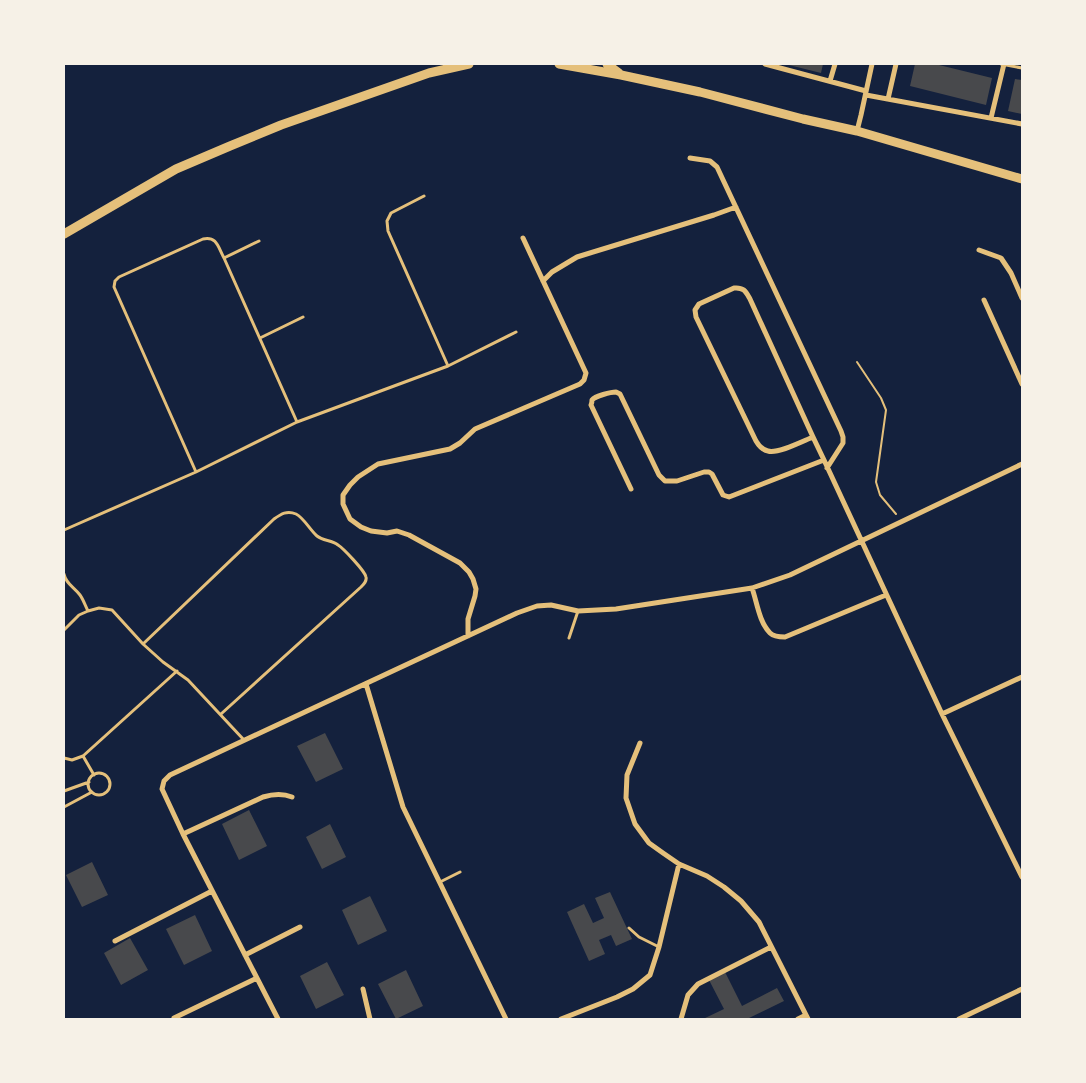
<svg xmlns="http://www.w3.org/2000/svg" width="1086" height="1083" viewBox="0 0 1086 1083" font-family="'Space Grotesk',sans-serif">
<rect width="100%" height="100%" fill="#14213d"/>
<!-- building -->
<path fill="#48494c" d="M 785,64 L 823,64 L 821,73 Z
M 915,64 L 935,64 L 992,78 L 986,105 L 910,86 Z
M 1015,79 L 1022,80 L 1022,114 L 1008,111 Z
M 325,733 L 343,769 L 316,782 L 297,746 Z
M 249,810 L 267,846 L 239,860 L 222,824 Z
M 330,824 L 346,857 L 322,869 L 306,837 Z
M 92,862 L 108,895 L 82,907 L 66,875 Z
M 610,892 L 632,939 L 616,946 L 611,935 L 599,940 L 605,954 L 589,961 L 567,912 L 584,904 L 593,923 L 604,918 L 595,898 Z
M 370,896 L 387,931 L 358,945 L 342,910 Z
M 195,915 L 212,951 L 184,965 L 166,929 Z
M 130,938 L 148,970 L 121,985 L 104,953 Z
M 327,962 L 344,995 L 316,1009 L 300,976 Z
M 406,970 L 423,1006 L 396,1019 L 378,984 Z
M 725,972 L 742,1006 L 777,988 L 784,1001 L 747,1019 L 703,1019 L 724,1009 L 709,980 Z"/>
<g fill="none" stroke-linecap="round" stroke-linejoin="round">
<!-- path -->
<path stroke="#e5c07b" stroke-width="2" d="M 857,362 L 881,398 L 886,410 L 876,482 L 880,495 L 896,514"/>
<!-- service -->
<path stroke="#e5c07b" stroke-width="3" d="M 1001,64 L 1022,68
M 424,196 L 391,213 L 387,221 L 388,231 L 448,366
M 224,258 L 259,241
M 260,338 L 303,317
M 196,472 L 114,287 L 115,281 L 119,277 L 203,239 C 217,236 218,247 224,258 L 297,422
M 64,530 L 196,472 L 297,422 L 448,366 L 516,332
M 64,574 C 66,584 74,587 80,595 C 83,599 85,605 88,611
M 64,630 L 79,615 L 88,611 L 99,608 L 112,610 L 143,644 L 163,662 L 188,680 L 244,740
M 569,638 L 578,611
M 143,644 L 274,519 C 281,514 287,510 296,514 C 304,518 310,530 317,536 C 323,541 332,540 338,545 C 343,548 365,571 366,577 C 367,581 364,584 361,587 L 221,714
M 83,756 L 94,775
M 64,758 L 72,760 L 83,756 L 177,671
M88 784a11 11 0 1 1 22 0a11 11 0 1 1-22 0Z
M 64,791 L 89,782
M 64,807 L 92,792
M 440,882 L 460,872
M 629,928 L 639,937 L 659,947"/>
<!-- minor -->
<path stroke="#e5c07b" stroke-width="5" d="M 765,64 L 866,91
M 830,81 L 835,64
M 866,95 L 1022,124
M 888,99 L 896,64
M 991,118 L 1004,64
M 857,131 L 861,115 L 872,64
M 690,158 L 710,161 L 717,167 L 841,431 L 843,437 L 843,443 L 827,468
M 979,250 L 1001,258 L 1011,273 L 1022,298
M 543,281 L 552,272 L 577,257 L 714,215 L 736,207
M 984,300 L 1022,384
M 813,437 C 803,441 778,454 768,451 C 762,450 759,446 756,441 L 696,317 L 695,310 L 699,304 L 734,288 C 744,287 746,292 750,299 L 813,437 L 824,460 L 942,714 L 1022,877
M 631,489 L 591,405 C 592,403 592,402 592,400 C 595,396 611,392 616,392 L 620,394 L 659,475 L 665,481 L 677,481 L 704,472 L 709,472 L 712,474 L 723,495 L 729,497 L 824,460
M 752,588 C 757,602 759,622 770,633 C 774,637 780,637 785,637 L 886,595
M 468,636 L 468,619 L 475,596 L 476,589 L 473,579 L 469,572 L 460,563 L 409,535 L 397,531 L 387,533 L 371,531 L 361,527 L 350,519 L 343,504 L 343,495 L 350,485 L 358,477 L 378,464 L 450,449 L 460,443 L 475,429 L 580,384 L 584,380 L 586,373 L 523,238
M 366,684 L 403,807 L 506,1019
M 942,714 L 1022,677
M 640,743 L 627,775 L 626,798 L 635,824 L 649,843 L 663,853 L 679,864 L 707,876 L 724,887 L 741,901 L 759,922 L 808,1019
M 183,834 L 263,797 C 273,794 282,793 292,797
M 115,941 L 212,891
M 245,955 L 300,927
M 363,989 L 370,1019
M 174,1018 L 257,978
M 278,1019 L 183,834 L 162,789 L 164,781 L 170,775 L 517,613 L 537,606 L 551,605 L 578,611 L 616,609 L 752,588 L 790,575 L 1022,464
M 561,1019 L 617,997 L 633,989 L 650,975 L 659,947 L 679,864
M 681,1019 L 688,995 L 698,984 L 771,947
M 798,1019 L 806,1015
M 959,1019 L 1022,989"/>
<!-- primary -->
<path stroke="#e5c07b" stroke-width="9" d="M 559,64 L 621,75 L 700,92 L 803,119 L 857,131 L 1022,179
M 607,64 L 619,73
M 64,234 L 176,169 L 230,146 L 281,125 L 429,73 L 469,64"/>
</g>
<!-- border -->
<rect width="1086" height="1083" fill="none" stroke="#f6f1e7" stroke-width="130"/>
</svg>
